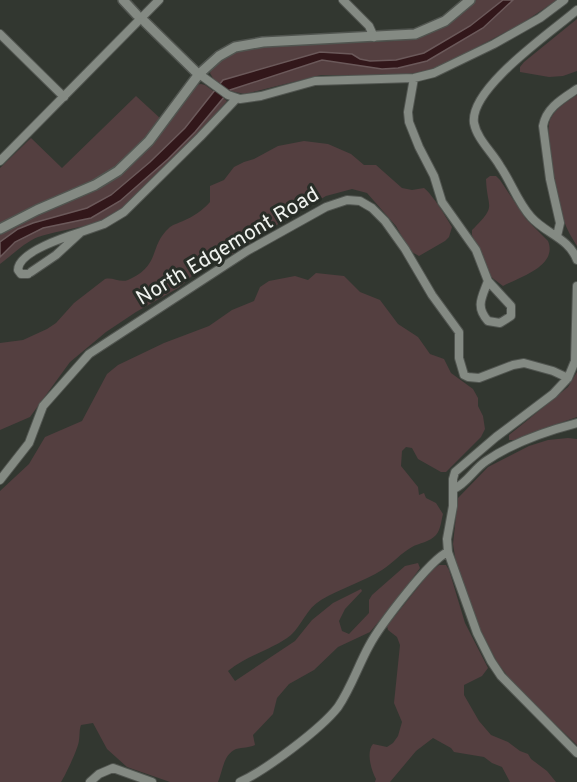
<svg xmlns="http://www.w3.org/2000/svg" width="577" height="782" viewBox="0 0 577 782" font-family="Overpass,sans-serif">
<rect width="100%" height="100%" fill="#323730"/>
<!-- green -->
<path fill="#543f40" d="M 475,0 L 557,0 L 521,24 L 441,66 L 420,73 L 384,76 L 321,75 L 245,94 L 230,91 L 214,80 L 210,73 L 212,68 L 221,60 L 236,51 L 265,46 L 394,41 L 417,37 L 447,25 Z
M 577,19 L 577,71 L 563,76 L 549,77 L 520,72 L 520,67 L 524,62 Z
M 201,84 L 205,85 L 227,101 L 197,135 L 126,205 C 101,228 69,227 38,237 C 25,242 11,256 0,264 L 0,235 L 13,226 L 118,175 C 150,152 172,116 195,85 Z
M 577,95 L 577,246 C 572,238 567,230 564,221 C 559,203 544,135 550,120 C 555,109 567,101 577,95 Z
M 136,96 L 161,119 L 126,160 L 98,179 L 0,224 L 0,168 L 31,138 L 62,168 Z
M 304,141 L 328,144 L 351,154 L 364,165 L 376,165 L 402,188 L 412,190 L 424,188 C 433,195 446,217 452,227 L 449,237 L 445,241 L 419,256 L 410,251 L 396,226 L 367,193 L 352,189 L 326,196 L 280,223 L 234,253 L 196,271 L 189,279 L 178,288 L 136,312 L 106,332 L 70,362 L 30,417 L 0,430 L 0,343 L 23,340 L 47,329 L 56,323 L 74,303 L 105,279 C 113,277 120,283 128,280 C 162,265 148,246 170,227 C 174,224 179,223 183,221 C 193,217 203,210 210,202 L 210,186 L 224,180 L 234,167 L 244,162 L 254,159 L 278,146 Z
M 490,176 L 496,176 L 500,180 L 526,219 L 548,241 C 558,266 520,277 503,286 L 491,277 L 472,235 L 472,230 C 498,204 487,210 486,179 Z
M 316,273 L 344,276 L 360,292 L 380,300 L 398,324 L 418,337 L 430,354 L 444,359 L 451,373 L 473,389 L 478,398 L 478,406 L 483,416 L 485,429 L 481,437 L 446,472 L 441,472 L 418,459 L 412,448 L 406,447 L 402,451 L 401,466 L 418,487 L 419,495 L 424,493 L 426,498 L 436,503 L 443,514 C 441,521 441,529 436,535 C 430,542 419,543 412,547 C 401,553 393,563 382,570 C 363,582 341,588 321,600 C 306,609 302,625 291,635 C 272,650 247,655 228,671 L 235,681 L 295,641 L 312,620 L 333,603 L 361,589 L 362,591 L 345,609 L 339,621 L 342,631 L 349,634 L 369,613 L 369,600 L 372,595 L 405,566 L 418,563 L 420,568 L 399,597 L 370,632 L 338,647 L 314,670 L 289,684 L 277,698 L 273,714 L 253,735 L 255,745 C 249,748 243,747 236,749 C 223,755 223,770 218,782 L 170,782 L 127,767 L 107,749 L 93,723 L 81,725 C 79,731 80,734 79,740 C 79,747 65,776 61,782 L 0,782 L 0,491 L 29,464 L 45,437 L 82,421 L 107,374 L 118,365 L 164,343 L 209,326 L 232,310 L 254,301 L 260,287 L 269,281 L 295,276 L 308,280 Z
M 577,372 L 577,417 L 534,432 L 516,440 L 509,440 L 509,435 L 524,423 L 568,387 Z
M 568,438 L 577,439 L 577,745 L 515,686 L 497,662 L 477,623 L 457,569 L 453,544 L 458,498 L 488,467 L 529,446 L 548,440 Z
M 439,565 L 446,565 L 449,570 L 465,623 L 488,668 L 482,676 L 464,685 L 464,695 L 479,721 L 491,735 L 508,742 L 520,751 L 528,754 L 531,759 L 547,771 L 556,782 L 510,782 L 502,767 L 492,763 L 484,757 L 454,752 L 451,748 L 433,738 L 416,751 L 390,782 L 375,782 L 376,779 C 371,770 366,752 373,744 L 387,747 L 393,743 L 398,736 L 402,722 L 394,703 L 400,645 L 397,637 L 388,630 L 387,626 L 431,571 Z"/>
<!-- water -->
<path fill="#32171a" stroke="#6b595a" stroke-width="1.5" d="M 503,0 L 513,0 L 483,28 L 427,61 L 398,68 L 382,69 L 322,60 L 230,90 L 195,132 L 168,159 L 120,201 L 91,218 L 43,228 L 15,242 L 0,257 L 0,242 L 18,229 L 33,223 L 87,208 L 111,195 L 150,162 L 185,128 L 223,80 L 320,52 L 352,54 L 360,59 L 370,61 L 396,60 L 424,53 L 470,26 Z"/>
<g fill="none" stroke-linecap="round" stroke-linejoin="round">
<defs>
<path id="minor" d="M 343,0 L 369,26 L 374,37
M 577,10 C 553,31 469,88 474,123 C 477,139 492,152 500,166 C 511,182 518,203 531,217 C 546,234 569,238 577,260
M 0,34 L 64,97
M 195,71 L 228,95 L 240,99 L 261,96 L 315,81 L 414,78 L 434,73 L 494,44 L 540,18 L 564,0
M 414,78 L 408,112 L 409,122 L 419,147 L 434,176 L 442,202 L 476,250 L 488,281 L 511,306 L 511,316 L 500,323 L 488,321 C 475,307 482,297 488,281
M 0,161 L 159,0
M 81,232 L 104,224 L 124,212 L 200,137 L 236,99
M 557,236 L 560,223 L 550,179 L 543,126 C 546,108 562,99 577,89
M 28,274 L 21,274 L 18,270 C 18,252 65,237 81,232 L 56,255 L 31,272
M 577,286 L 575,361 L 568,378 L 553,394 L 496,437 L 455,472 L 453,479 L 453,506 L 447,539 L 448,552 L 477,633 L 491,661 L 501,676 L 577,753
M 0,480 L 29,443 L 43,406 L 89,354 L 247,251 L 326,207 L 347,200 L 360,201 L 372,208 L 385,221 L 405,249 L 432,295 L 459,332 L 459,358 L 464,375 L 468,377 L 479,378 L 513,365 L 524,363 L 553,371 L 568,378
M 454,489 C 467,483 474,469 486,461 C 512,443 546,431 577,423
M 90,782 L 99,774 L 113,768 L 152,782
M 240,782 C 266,770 321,729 338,707 C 351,688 358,666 369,646 C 379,627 430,559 448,552"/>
<path id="tertiary" d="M 123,0 L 137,15
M 145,22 L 195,71
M 0,229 L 37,210 L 95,185 L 118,171 L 149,141 L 199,74 L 219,56 L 235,47 L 263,42 L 415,34 L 445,21 L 470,0"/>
</defs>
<!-- minor casing -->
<use href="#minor" stroke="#515550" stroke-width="10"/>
<!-- tertiary casing -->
<use href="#tertiary" stroke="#515550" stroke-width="12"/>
<!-- minor -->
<use href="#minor" stroke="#848a83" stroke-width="8"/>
<!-- tertiary -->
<use href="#tertiary" stroke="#848a83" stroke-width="9"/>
</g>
<g text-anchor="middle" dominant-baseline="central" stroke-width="6" stroke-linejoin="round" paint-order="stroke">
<!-- street labels -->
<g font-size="21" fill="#eff2ee" stroke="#282d27">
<text transform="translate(228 247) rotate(-31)">North Edgemont Road</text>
</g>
</g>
</svg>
